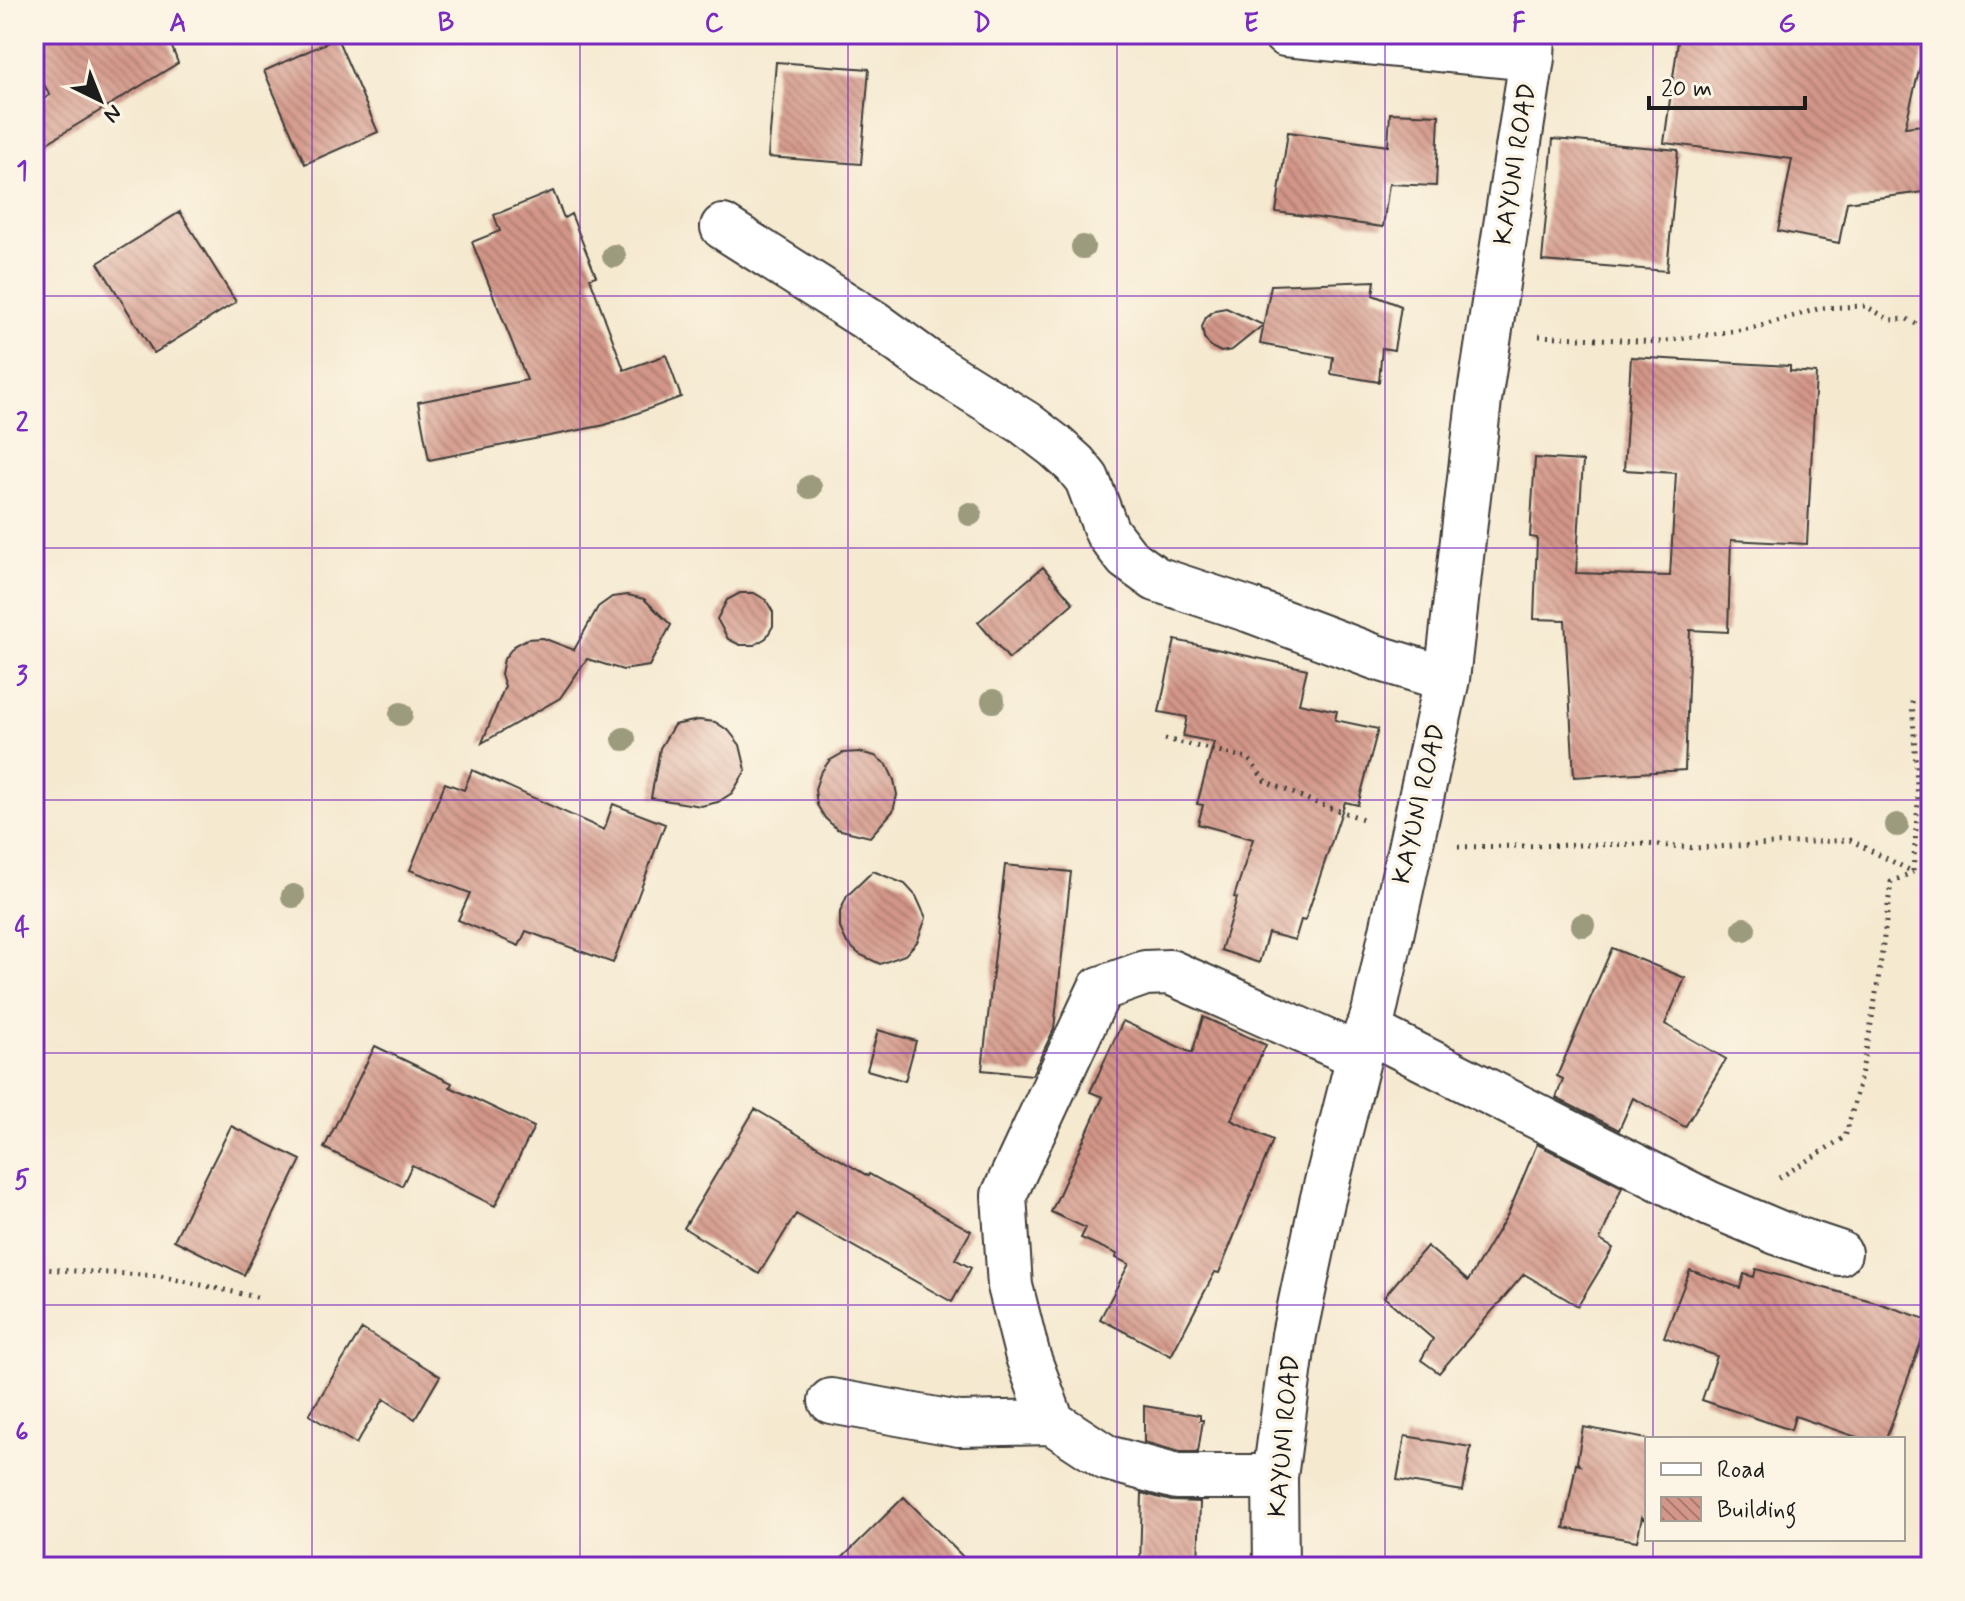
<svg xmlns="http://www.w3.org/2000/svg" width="1965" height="1601" viewBox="0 0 1965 1601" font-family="Mynerve,sans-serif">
<defs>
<pattern id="building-back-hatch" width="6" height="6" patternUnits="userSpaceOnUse" patternTransform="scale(2)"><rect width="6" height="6" fill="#d39688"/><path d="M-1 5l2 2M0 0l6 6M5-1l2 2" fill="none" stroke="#aa7a6e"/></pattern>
</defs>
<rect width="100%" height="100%" fill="#fcf5e5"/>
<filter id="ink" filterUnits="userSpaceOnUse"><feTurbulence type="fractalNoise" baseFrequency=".0125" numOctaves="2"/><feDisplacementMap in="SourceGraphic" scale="16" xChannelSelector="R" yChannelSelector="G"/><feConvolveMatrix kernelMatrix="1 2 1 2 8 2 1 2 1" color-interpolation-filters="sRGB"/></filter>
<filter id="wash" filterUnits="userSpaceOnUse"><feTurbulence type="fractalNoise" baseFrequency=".006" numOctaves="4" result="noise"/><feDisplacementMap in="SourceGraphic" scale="32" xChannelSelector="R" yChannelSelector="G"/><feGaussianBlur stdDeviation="1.8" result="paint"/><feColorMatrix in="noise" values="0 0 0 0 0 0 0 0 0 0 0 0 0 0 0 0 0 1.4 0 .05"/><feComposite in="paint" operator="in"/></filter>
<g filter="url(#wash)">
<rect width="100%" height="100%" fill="#f5e9d0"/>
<g id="blocks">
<!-- building -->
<path fill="url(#building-back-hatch)" d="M 34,34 L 167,34 L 178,63 L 34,151 L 34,105 L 50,95 L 34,68 Z
M 1679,34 L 1928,34 L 1905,127 L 1931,124 L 1931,191 L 1847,202 L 1839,243 L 1778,231 L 1792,159 L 1664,143 Z
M 337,38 L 378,132 L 305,164 L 264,71 Z
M 776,62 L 869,69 L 861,164 L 768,157 Z
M 1390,113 L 1439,115 L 1436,186 L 1389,184 L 1383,227 L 1276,212 L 1288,132 L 1388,146 Z
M 1553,139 L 1678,150 L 1667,271 L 1542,261 Z
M 553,191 L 564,218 L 571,214 L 596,276 L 590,278 L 624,370 L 666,355 L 681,397 L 605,425 L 429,460 L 418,402 L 527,380 L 472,242 L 500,231 L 494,215 Z
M 180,212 L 236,302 L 154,353 L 98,263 Z
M 1375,281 L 1373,295 L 1401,306 L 1394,350 L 1382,348 L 1379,382 L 1331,374 L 1333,357 L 1260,344 L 1271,285 Z
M 1226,308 L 1263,325 L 1232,350 L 1221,352 L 1211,347 L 1204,338 L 1202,327 L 1206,317 L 1215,310 Z
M 1631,357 L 1790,366 L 1790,371 L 1816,373 L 1807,544 L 1731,540 L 1728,632 L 1690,630 L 1685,770 L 1574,777 L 1565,620 L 1534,619 L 1537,538 L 1530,537 L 1535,458 L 1583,461 L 1576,573 L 1670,576 L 1676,473 L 1624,470 Z
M 1043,567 L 1073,603 L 1009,659 L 978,622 Z
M 740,593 L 754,593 L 766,600 L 773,612 L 773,626 L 766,638 L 754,645 L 740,645 L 728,639 L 717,619 L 727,600 Z
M 628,595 L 644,599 L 671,625 L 649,666 L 623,670 L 587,659 L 560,698 L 482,743 L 505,686 L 501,674 L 504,659 L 514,646 L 527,639 L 543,638 L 574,650 L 598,607 L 612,597 Z
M 1175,640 L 1307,669 L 1299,703 L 1337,711 L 1335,720 L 1378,729 L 1358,805 L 1345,802 L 1305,921 L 1301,920 L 1295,940 L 1268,933 L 1259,963 L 1221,950 L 1237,898 L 1234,897 L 1253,839 L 1198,824 L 1203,805 L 1197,804 L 1214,742 L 1183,736 L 1187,717 L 1159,712 Z
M 699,720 L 715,722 L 729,731 L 740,745 L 746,770 L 732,793 L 718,802 L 701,806 L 651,798 L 660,748 L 674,725 Z
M 859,752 L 875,756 L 887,765 L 894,780 L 897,795 L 893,811 L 870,837 L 837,829 L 825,818 L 817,805 L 815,789 L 820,774 L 829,761 L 843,753 Z
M 472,770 L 604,830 L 613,804 L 665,824 L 613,963 L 526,931 L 519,946 L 458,920 L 470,893 L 410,870 L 445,783 L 464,790 Z
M 1005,865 L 1071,872 L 1054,1029 L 1032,1075 L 982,1070 Z
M 873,871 L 905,884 L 916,896 L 926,918 L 917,942 L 905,955 L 880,964 L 859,954 L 847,943 L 840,928 L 840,912 L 847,896 Z
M 1612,948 L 1685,978 L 1665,1024 L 1726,1059 L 1685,1127 L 1633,1098 L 1619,1130 L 1556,1098 L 1563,1079 L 1557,1076 Z
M 1203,1017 L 1266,1045 L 1231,1120 L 1273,1140 L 1219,1273 L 1215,1272 L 1171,1356 L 1100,1319 L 1129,1264 L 1116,1258 L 1117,1254 L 1081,1238 L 1086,1228 L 1051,1212 L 1103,1097 L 1090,1092 L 1123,1021 L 1192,1053 Z
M 878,1030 L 916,1041 L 905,1081 L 867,1070 Z
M 375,1046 L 452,1083 L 450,1087 L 534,1127 L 495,1206 L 412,1165 L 402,1186 L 324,1148 Z
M 755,1109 L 868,1176 L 869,1174 L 971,1231 L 955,1259 L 971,1268 L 952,1302 L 796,1214 L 759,1274 L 684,1228 Z
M 231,1126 L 301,1160 L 244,1275 L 174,1240 Z
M 1537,1144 L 1622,1187 L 1600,1240 L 1613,1248 L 1578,1306 L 1524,1274 L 1439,1373 L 1421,1360 L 1433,1339 L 1384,1297 L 1427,1246 L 1468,1281 L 1508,1214 Z
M 1756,1269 L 1875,1302 L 1929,1320 L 1886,1439 L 1862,1439 L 1795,1416 L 1791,1430 L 1702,1400 L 1717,1356 L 1664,1337 L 1690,1270 L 1740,1288 L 1744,1274 L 1754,1277 Z
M 362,1329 L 440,1376 L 415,1419 L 384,1399 L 356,1444 L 309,1415 Z
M 1144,1406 L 1200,1415 L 1200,1420 L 1203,1420 L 1198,1452 L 1180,1452 L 1144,1442 Z
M 1583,1427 L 1647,1439 L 1647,1522 L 1642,1517 L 1637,1541 L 1564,1528 L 1576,1464 L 1580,1465 L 1577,1462 Z
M 1405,1436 L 1471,1447 L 1463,1491 L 1397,1480 Z
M 1142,1493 L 1171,1501 L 1200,1502 L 1198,1567 L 1140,1567 Z
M 904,1497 L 973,1567 L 833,1567 Z"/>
</g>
</g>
<g filter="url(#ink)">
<use href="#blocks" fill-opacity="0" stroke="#3d3b37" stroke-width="2"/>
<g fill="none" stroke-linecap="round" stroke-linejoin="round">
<defs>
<path id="minor" d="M 1285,34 L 1532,58
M 723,227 L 874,323 L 929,363 L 1025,423 L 1055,446 L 1075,464 L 1087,479 L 1107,532 L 1127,558 L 1156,579 L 1250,610 L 1375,657 L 1447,679
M 1367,1030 L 1710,1204 L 1779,1233 L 1839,1253
M 831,1401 L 959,1424 L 1052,1422
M 1275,1477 L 1177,1477 L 1107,1458 L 1052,1422 L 1028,1357 L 1010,1286 L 1004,1195 L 1100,989 L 1145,973 L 1170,972 L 1359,1056
M 1276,1567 L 1275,1477 L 1294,1335 L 1322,1202 L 1359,1056 L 1374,1013 L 1447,679 L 1479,400 L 1532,58 L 1533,34"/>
</defs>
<!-- minor casing -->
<use href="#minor" stroke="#3d3b37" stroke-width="48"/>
<!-- path -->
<path stroke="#3d3b37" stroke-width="5" stroke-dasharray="2 6" stroke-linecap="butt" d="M 1539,336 L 1659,342 L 1754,328 L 1821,308 L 1865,306 L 1891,320 L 1907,319 L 1931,332
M 1165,739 L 1248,758 L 1265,781 L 1316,803 L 1366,820
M 1458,847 L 1645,844 L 1695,848 L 1850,840 L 1913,872 L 1918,802 L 1912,700
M 1779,1178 L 1845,1137 C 1870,1053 1880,969 1891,882 L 1913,872
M 34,1266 L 41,1269 L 160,1276 L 261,1298"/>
<!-- minor -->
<use href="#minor" stroke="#fff" stroke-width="44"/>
</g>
<!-- trees -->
<g fill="#9c9b7e">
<circle cx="1083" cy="247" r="12"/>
<circle cx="614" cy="256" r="12"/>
<circle cx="810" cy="487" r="12"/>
<circle cx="970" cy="514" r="12"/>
<circle cx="993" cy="701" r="12"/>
<circle cx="401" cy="714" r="12"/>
<circle cx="624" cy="739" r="12"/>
<circle cx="1897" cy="825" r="12"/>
<circle cx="293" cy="896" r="12"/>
<circle cx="1583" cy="925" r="12"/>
<circle cx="1744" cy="929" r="12"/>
</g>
</g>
<!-- grid -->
<path fill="none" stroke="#7b2cbf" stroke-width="2" stroke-opacity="0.55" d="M 312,34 L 312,1567M 580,34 L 580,1567M 848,34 L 848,1567M 1117,34 L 1117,1567M 1385,34 L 1385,1567M 1653,34 L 1653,1439M 34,296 L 1931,296M 34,548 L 1931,548M 34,800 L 1931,800M 34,1053 L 1931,1053M 34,1305 L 1931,1305M 1653,1539 L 1653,1567"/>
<g text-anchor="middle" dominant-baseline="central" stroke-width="7" stroke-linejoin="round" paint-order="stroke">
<!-- street labels -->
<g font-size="26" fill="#1c1c1c" stroke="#fcf5e5">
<text transform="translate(1516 164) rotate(-81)">KAYUNI ROAD</text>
<text transform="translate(1420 804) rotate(-77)">KAYUNI ROAD</text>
<text transform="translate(1285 1436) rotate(-85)">KAYUNI ROAD</text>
</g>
</g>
<!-- margin -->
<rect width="1965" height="1601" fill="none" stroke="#fcf5e5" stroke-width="88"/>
<!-- legend -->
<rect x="1645" y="1437" width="260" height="104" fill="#fcf5e5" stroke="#a29e95" stroke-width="2"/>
<rect x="1661" y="1463" width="40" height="12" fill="#ffffff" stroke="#a29e95" stroke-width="2"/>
<text x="1717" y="1477" font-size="24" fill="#1c1c1c">Road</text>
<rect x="1661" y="1497" width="40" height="24" fill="url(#building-back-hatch)" stroke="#a29e95" stroke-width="2"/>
<text x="1717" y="1517" font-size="24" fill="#1c1c1c">Building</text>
<!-- north arrow -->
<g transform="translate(100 100) rotate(137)" stroke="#fcf5e5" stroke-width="6" paint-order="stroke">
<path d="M0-6L14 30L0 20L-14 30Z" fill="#1c1c1c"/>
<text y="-12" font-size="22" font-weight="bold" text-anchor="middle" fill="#1c1c1c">N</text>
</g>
<!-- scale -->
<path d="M1649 96v12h156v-12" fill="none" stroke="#1c1c1c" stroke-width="4"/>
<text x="1661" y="96" font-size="24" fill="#1c1c1c" stroke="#fcf5e5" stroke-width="6" paint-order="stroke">20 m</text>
<rect x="44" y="44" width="1877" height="1513" fill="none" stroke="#7b2cbf" stroke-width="3"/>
<g font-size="26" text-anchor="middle" font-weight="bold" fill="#7b2cbf">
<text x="178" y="31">A</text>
<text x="446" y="31">B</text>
<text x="714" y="31">C</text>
<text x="982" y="31">D</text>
<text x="1251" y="31">E</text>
<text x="1519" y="31">F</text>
<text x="1787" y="31">G</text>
<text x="22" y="179">1</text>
<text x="22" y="431">2</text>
<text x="22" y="684">3</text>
<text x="22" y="936">4</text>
<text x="22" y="1188">5</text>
<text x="22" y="1440">6</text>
</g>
</svg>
